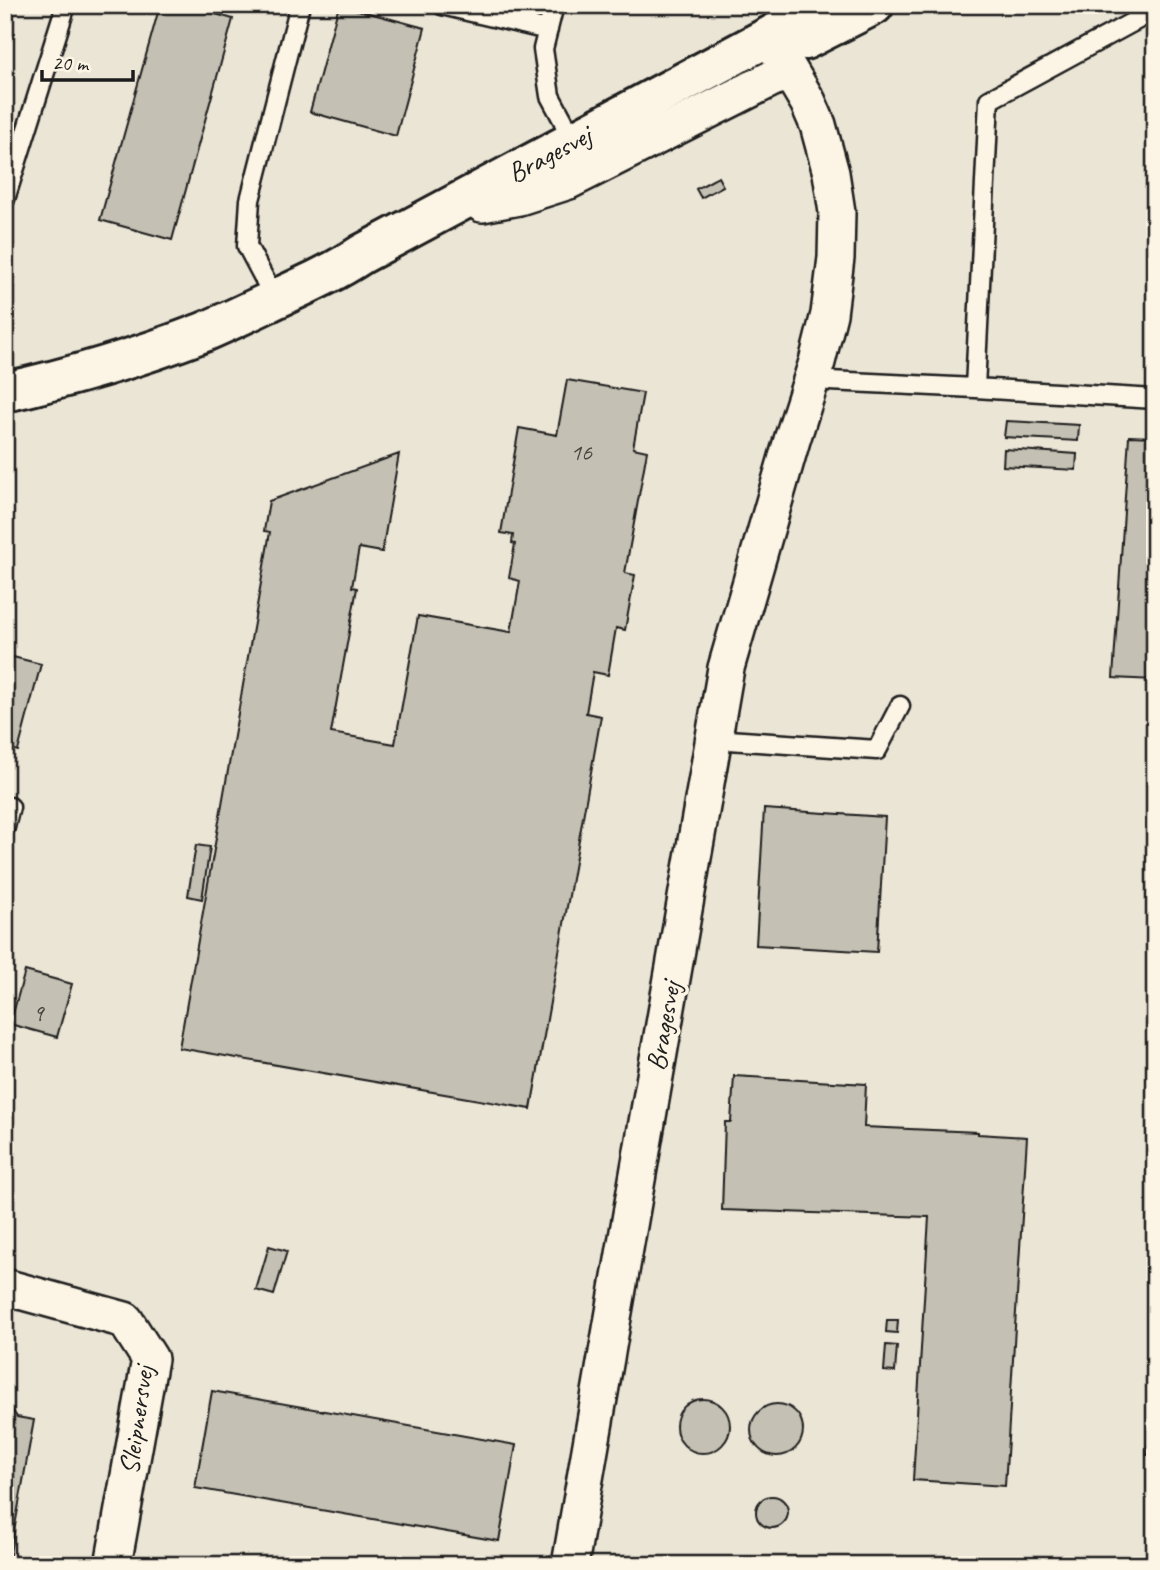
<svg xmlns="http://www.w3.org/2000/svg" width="1160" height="1570" viewBox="0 0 1160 1570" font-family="Caveat,sans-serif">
<rect width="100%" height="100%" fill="#fcf5e5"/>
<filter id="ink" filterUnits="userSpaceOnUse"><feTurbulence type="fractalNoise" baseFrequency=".0143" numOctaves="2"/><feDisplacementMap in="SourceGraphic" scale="14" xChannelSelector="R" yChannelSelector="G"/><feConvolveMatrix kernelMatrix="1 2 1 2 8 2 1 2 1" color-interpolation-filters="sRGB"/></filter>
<g filter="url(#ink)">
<!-- built -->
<path fill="#ebe5d6" d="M 5,5 L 1155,5 L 1155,1565 L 5,1565 Z"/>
<!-- building -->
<path fill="#c4c0b3" stroke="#1c1c1c" stroke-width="2" d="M 160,5 L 184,5 L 233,19 L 172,240 L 100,220 Z
M 339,5 L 425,28 L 396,136 L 310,112 Z
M 718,177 L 723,186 L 701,198 L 696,189 Z
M 567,380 L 643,393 L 633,448 L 647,451 L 625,573 L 635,575 L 625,630 L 616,628 L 608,675 L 593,672 L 586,713 L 601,716 L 531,1109 L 179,1048 L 270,532 L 264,531 L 269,501 L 399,454 L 382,552 L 359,548 L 352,587 L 357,588 L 331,733 L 395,744 L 418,616 L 511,632 L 520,581 L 509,578 L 515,544 L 512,543 L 513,535 L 501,533 L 519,428 L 557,435 Z
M 1006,421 L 1079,425 L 1078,441 L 1004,437 Z
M 1129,436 L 1155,437 L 1155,680 L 1113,678 Z
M 1004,449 L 1077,454 L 1076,470 L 1003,466 Z
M 5,655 L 41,664 L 18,751 L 5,747 Z
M 764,809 L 885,817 L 877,952 L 756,945 Z
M 196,845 L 210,847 L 202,899 L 188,896 Z
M 25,971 L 72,984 L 57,1037 L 10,1024 Z
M 734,1076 L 866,1084 L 864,1127 L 978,1132 L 978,1134 L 1027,1137 L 1005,1486 L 913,1480 L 929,1217 L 722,1210 L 725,1122 L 731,1122 Z
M 269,1246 L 287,1251 L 274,1295 L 256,1290 Z
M 887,1320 L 898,1320 L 897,1333 L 886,1332 Z
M 886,1345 L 897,1346 L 895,1372 L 884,1371 Z
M 1154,1350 L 1155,1350 L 1155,1455 L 1147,1455 Z
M 212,1391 L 516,1445 L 499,1541 L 195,1488 Z
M676 1426a27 27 0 1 1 54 0a27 27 0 1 1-54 0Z
M751 1430a26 26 0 1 1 52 0a26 26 0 1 1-52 0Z
M 12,1410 L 17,1417 L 34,1420 L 8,1565 L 5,1565 L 5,1415 Z
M756 1512a16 16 0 1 1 32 0a16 16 0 1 1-32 0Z"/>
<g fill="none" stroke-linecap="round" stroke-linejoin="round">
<defs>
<path id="service" d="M 442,5 L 548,30
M 554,5 L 543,49 L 550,96 L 563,120 L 571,142
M 5,199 L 66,5
M 275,299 L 247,246 L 250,200 L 300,5
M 829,381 L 975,388 L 1155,399
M 975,388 L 989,100 L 1155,10
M 714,739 L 877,750 L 900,706
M 5,827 L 10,807"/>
<path id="minor" d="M 482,204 L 519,197 L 569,181 L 773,78 C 781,75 786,74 793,78
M 5,1287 L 125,1320 L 150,1359 L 113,1565
M 570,1565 L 726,668 L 792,440 L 817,362 L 829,314 L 836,258 L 837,212 L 831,173 L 818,125 L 808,102 L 779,53 L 779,43 L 785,34 L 809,23"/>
<path id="primary" d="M 805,40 L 874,5
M 5,392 C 73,377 139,357 204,332 C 225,323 246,313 267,303 C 299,288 332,274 362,254 L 828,5"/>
</defs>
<!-- service casing -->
<use href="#service" stroke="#1c1c1c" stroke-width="23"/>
<!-- minor casing -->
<use href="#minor" stroke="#1c1c1c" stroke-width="40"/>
<!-- primary casing -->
<use href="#primary" stroke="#1c1c1c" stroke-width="44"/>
<!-- service -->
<use href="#service" stroke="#fcf5e5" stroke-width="18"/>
<!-- minor -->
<use href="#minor" stroke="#fcf5e5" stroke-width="35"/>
<!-- primary -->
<use href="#primary" stroke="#fcf5e5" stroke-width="38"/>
</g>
</g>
<g text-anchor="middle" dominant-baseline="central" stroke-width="7" stroke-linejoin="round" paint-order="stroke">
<!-- number labels -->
<g font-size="24" fill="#464542">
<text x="581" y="452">16</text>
<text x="38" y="1013">9</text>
</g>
<!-- street labels -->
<g font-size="28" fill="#1c1c1c" stroke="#fcf5e5">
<text transform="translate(549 154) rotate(-28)">Bragesvej</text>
<text transform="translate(663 1026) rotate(-80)">Bragesvej</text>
<text transform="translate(136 1420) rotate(-82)">Sleipnersvej</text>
</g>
</g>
<!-- margin -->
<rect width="1160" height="1570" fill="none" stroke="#fcf5e5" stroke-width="28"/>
<rect x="14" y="14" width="1132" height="1542" fill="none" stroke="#1c1c1c" stroke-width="2.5" filter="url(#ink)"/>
<!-- scale -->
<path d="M42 70v10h91v-10" fill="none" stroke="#1c1c1c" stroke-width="3.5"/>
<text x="52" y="70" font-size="21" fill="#1c1c1c" stroke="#fcf5e5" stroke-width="5" paint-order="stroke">20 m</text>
</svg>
